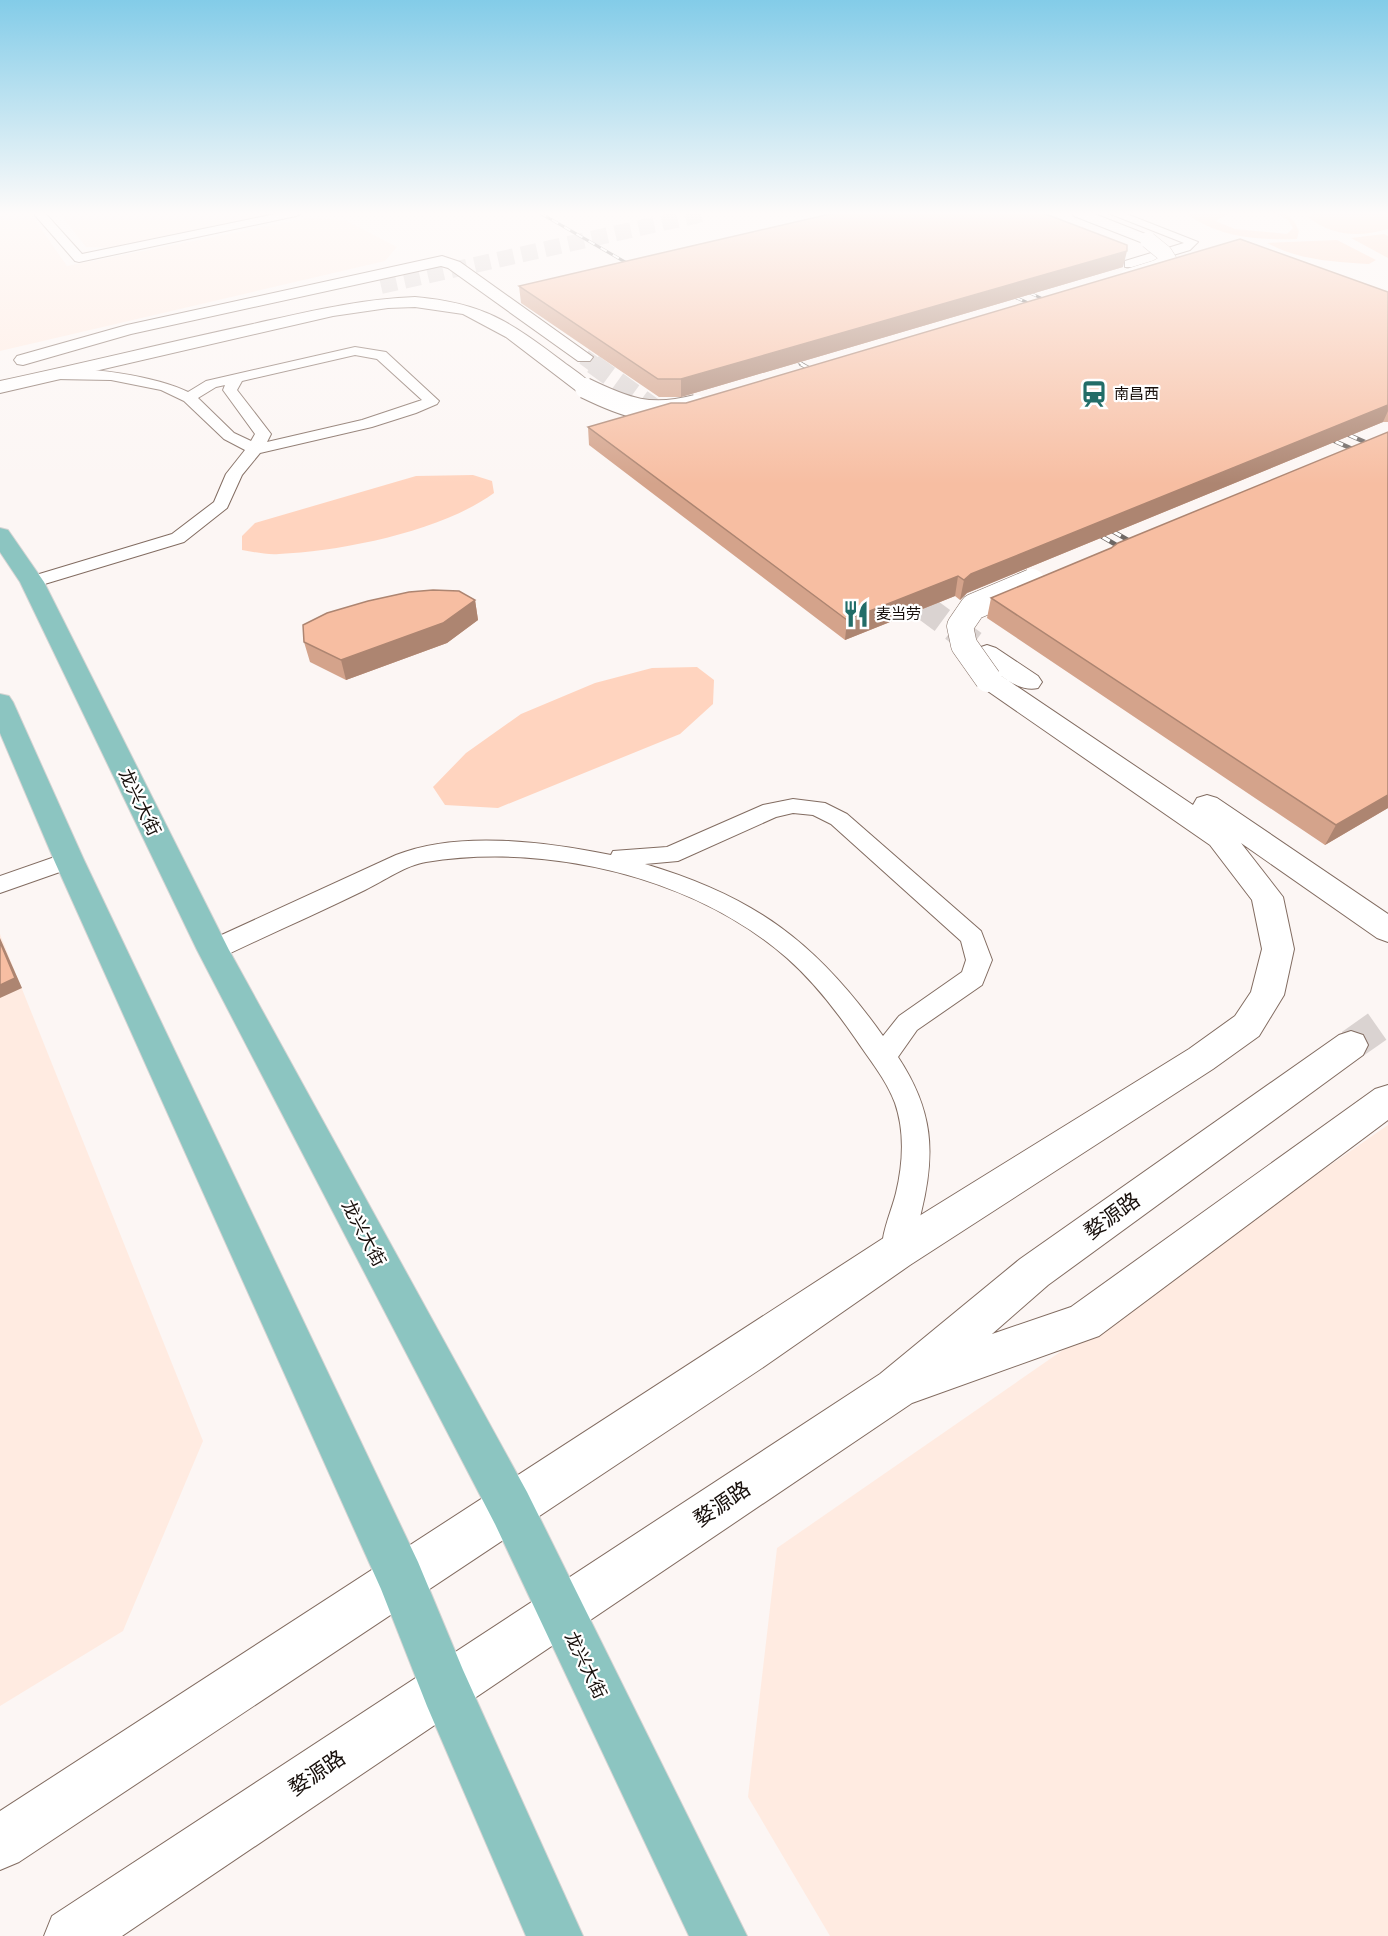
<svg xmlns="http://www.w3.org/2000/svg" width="1388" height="1936" viewBox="0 0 1388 1936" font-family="'Roboto Serif','Noto Sans SC',serif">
<rect width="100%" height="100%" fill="#fcf6f4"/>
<!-- built -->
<path fill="#ffebe1" d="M 0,213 L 30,213 L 67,266 L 309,218 L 345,220 L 397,247 L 385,261 L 0,351 Z
M 59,213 L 294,213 L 115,248 L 86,247 Z
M 0,934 L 203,1441 L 123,1631 L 0,1706 Z
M 1388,1125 L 1388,1936 L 830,1936 L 748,1797 L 777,1548 Z"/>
<!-- green -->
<path fill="#ffd4bf" d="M 1190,213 L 1229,213 L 1215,221 L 1235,229 L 1287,234 L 1293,228 L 1288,220 L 1275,213 L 1285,213 L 1294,221 L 1299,231 L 1297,239 C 1257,240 1222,238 1188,215 Z
M 1312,213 L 1388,213 L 1388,229 C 1359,237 1333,237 1308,217 Z
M 1384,234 L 1388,236 L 1388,258 L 1351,238 Z
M 1337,240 L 1376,260 L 1369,264 C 1334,262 1298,260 1267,243 Z
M 473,475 L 492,481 L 494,493 C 442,531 343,551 279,554 C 267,555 254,552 242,550 L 242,536 L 255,523 L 416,476 Z
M 697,667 L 714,680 L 713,704 L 680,734 L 498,808 L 445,805 L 433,787 L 466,753 L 521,714 L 595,683 L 652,668 Z"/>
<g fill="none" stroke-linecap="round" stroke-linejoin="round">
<!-- secondary-tunnel-far3 -->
<path stroke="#dad3d1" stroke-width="16" stroke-dasharray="16 8" stroke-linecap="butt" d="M 381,286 L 707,213
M 584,357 L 595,365"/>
<!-- secondary-tunnel-far2 -->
<path stroke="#dad3d1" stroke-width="20" stroke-dasharray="20 10" stroke-linecap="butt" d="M 593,364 L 677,425"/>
<!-- secondary-tunnel-far1 -->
<path stroke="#dad3d1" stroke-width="26" stroke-dasharray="26 13" stroke-linecap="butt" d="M 890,582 L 984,651"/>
<!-- secondary-tunnel -->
<path stroke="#dad3d1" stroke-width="32" stroke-dasharray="32 16" stroke-linecap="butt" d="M 1351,1045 L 1388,1019"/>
<defs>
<path id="street" d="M 33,213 L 45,213 L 82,254 L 280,213 L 302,213 L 296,216 L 79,262 L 75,261 Z
M 1108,213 L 1124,213 L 1198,242 L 1190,250 L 1133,267 L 1125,267 L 1125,261 L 1184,243 Z
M 355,347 L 386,352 L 439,401 L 437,404 L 416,413 L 372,427 L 260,453 L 242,475 L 227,508 L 184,542 L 38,586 L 26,586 L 23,582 L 26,578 L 172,534 L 214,502 L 226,474 L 245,450 L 224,439 L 184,401 L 161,390 L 111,380 L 55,379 L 50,378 L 48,375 L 50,372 C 83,364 158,377 188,392 L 206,381 ZM 355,355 L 377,359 L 422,400 L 362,420 L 267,442 L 271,434 L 237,390 L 242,381 ZM 225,385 L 223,390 L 255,434 L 251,441 L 234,433 L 198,398 L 216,387 Z
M 793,799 L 825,803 L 847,814 L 981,931 L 992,960 L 982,985 L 917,1030 L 898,1057 C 933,1110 936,1152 921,1213 C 917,1229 914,1246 907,1262 L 896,1266 L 885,1262 C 876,1243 891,1214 896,1193 C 903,1164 905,1132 895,1103 C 886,1079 869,1059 855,1038 C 835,1009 813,981 787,958 C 694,877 547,842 426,862 C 406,865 384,881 365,890 C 318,913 270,934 222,957 L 213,959 L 204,957 L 200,950 L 204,943 L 396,855 C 459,830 546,842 611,855 L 613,851 L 667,847 L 763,805 ZM 793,813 L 813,815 L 831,824 L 961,941 L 966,960 L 962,972 L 899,1016 L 883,1036 C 817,943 756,897 645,864 L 678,861 L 776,817 Z
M 69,852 L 77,854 L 81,860 L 77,866 L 0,893 L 0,876 Z"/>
<path id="secondary" d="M 1072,213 L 1092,213 L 1153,237 L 1156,240 L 1153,243 L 1143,243 L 1074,216 Z
M 442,256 L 460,262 L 593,357 L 590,361 L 578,361 L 448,268 L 441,266 L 131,334 L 23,365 L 17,364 L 14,360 L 17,356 L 127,325 Z
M 415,297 C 483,303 509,321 562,361 C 572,369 587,377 594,388 L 592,392 L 578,392 L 506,337 L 463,314 L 415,307 L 388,308 L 333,316 L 0,393 L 0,381 C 85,363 169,342 253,324 C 307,312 359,299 415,297 Z
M 987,645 L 996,648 L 1038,676 L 1042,682 L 1038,688 C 1016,693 995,670 978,658 L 974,653 L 978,648 Z
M 988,671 L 997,673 L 1193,805 L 1197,798 L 1207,795 L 1217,798 L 1388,914 L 1388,942 L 1377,938 L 1241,843 L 1283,897 L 1294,949 L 1284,995 L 1259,1036 L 1213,1069 L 910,1265 L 765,1366 L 19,1862 L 0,1870 L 0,1811 L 882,1239 L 1189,1049 L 1235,1016 L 1251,992 L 1262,949 L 1252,900 L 1210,845 L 979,685 L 975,679 L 979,673 Z
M 1351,1031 L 1363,1035 L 1368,1045 L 1363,1055 L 1048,1285 L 992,1334 L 1071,1307 L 1375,1089 L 1388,1085 L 1388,1120 L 1099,1336 L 912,1403 L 122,1936 L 44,1936 L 52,1916 L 880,1374 L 1020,1259 L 1339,1035 Z"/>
<path id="primary" d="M 0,528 L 8,530 L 44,582 L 229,950 L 527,1492 L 747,1936 L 689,1936 L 495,1524 L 197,950 L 20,582 L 0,552 Z
M 0,694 L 9,696 L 13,702 L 84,860 L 418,1562 L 463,1670 L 583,1936 L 526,1936 L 427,1706 L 381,1589 L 54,860 L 0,733 Z"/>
</defs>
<!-- street casing -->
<use href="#street" stroke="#826c61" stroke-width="2"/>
<!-- secondary casing -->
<use href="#secondary" stroke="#826c61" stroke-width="2"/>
<!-- primary casing -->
<use href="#primary" stroke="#d5d4d3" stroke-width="2"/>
<!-- street -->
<use href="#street" fill="#fff" fill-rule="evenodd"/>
<!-- secondary -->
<use href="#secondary" fill="#fff" fill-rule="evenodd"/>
<!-- primary -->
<use href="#primary" fill="#8cc5c1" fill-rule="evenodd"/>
<defs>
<path id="rail-far1" d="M 540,213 L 639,270
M 1017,287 L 1056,305
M 1003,292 L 1042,309
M 784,354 L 804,365"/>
<path id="rail" d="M 801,364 L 821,375
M 1335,429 L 1388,452
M 1321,435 L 1388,465
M 1100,524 L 1142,548
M 1089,529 L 1130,553"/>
</defs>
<!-- rail-far1 casing -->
<use href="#rail-far1" stroke="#6e6764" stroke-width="3"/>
<!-- rail casing -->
<use href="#rail" stroke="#6e6764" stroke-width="4.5"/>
<!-- rail-far1 -->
<use href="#rail-far1" stroke="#fff" stroke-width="2" stroke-dasharray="7" stroke-linecap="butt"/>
<!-- rail -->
<use href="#rail" stroke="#fff" stroke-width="3" stroke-dasharray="8" stroke-linecap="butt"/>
<defs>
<path id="secondary-bridge-far2" d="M 1128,277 L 1157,268 L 1169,261 L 1164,253 L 1148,240"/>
<path id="secondary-bridge-far1" d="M 585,388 C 626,408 650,417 696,405"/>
<path id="secondary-bridge" d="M 988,679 L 964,645 L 960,626 L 973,607 L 1032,582"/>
</defs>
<!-- secondary-bridge-far2 casing -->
<use href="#secondary-bridge-far2" stroke="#826c61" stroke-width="17" stroke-linecap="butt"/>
<!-- secondary-bridge-far1 casing -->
<use href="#secondary-bridge-far1" stroke="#826c61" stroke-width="22" stroke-linecap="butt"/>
<!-- secondary-bridge casing -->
<use href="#secondary-bridge" stroke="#826c61" stroke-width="27" stroke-linecap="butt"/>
<!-- secondary-bridge-far2 -->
<use href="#secondary-bridge-far2" stroke="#fff" stroke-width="16"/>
<!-- secondary-bridge-far1 -->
<use href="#secondary-bridge-far1" stroke="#fff" stroke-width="20"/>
<!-- secondary-bridge -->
<use href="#secondary-bridge" stroke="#fff" stroke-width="26"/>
</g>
<!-- wall -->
<path fill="#d4a38b" d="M 1123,267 L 681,397 L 659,397 L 521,303 L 519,286 Z
M 1388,292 L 1388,422 L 1383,422 L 967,593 L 960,600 L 955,596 L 845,640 L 589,445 L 588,427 L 686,403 Z
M 1111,548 L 1388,808 L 1325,845 L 987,618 L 991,598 Z
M 475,600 L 478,620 L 447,643 L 346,680 L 310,662 L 304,642 Z"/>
<!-- shaded-wall -->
<path fill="#ad8571" d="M 1127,251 L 1123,267 L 681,397 L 681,379 Z
M 1388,405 L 1388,411 L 1383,422 L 967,593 L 960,600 L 964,580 L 971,574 Z
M 958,576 L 955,596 L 845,640 L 847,620 Z
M 475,600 L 478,620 L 447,643 L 346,680 L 341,660 Z
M 1388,795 L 1388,808 L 1325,845 L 1336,825 Z
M 0,938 L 22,988 L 0,998 Z"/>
<!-- building -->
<path fill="#f7bea2" stroke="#ad8571" stroke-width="1.5" d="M 834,213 L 1043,213 L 1127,245 L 1127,251 L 681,379 L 658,379 L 519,286 Z
M 1240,239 L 1388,292 L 1388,405 L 971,574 L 964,580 L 958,576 L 847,620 L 588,427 L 671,403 L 686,403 Z
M 1388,432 L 1388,795 L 1336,825 L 991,598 L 1111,548 L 1118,543 Z
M 433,590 L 459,591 L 475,600 L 443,623 L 341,660 L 304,642 L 303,625 L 327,613 L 368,601 L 409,592 Z
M 0,942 L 15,978 L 0,985 Z"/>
<!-- sky -->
<linearGradient id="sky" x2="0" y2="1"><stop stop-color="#83cce8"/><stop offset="0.44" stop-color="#fefbfa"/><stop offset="1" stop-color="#fefbfa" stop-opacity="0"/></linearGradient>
<rect width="1388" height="484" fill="url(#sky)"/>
<!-- icons -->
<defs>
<symbol id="station-bare" viewBox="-9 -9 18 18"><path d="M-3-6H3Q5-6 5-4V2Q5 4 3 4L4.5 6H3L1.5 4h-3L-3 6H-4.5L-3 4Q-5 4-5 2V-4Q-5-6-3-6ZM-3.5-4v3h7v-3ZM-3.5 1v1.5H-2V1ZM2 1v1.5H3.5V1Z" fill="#226d68" stroke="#fff" stroke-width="2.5" paint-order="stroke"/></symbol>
<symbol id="restaurant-bare" viewBox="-9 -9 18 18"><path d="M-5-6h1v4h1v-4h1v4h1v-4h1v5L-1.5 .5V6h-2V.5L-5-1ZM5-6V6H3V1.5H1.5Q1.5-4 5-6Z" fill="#226d68" stroke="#fff" stroke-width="2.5" paint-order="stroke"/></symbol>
</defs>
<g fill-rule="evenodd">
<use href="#station-bare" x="1075" y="375" width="38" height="38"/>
<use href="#restaurant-bare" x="837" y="595" width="38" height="38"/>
</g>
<g text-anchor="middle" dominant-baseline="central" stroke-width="4.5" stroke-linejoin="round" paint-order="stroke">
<!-- far-poi labels -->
<g font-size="15" fill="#170f0b" stroke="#fff" text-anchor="start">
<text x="1114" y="394">南昌西</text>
<text x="876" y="614">麦当劳</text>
</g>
<!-- street labels -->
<g font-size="18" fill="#170f0b" stroke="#fff">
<text transform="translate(140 802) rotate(64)">龙兴大街</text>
<text transform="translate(364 1233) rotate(62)">龙兴大街</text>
<text transform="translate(586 1665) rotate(64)">龙兴大街</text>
</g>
<!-- near-street labels -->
<g font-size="21" fill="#170f0b" stroke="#fff">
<text transform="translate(1112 1216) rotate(-36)">婺源路</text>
<text transform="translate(722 1504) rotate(-34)">婺源路</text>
<text transform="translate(317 1773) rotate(-34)">婺源路</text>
</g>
</g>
</svg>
